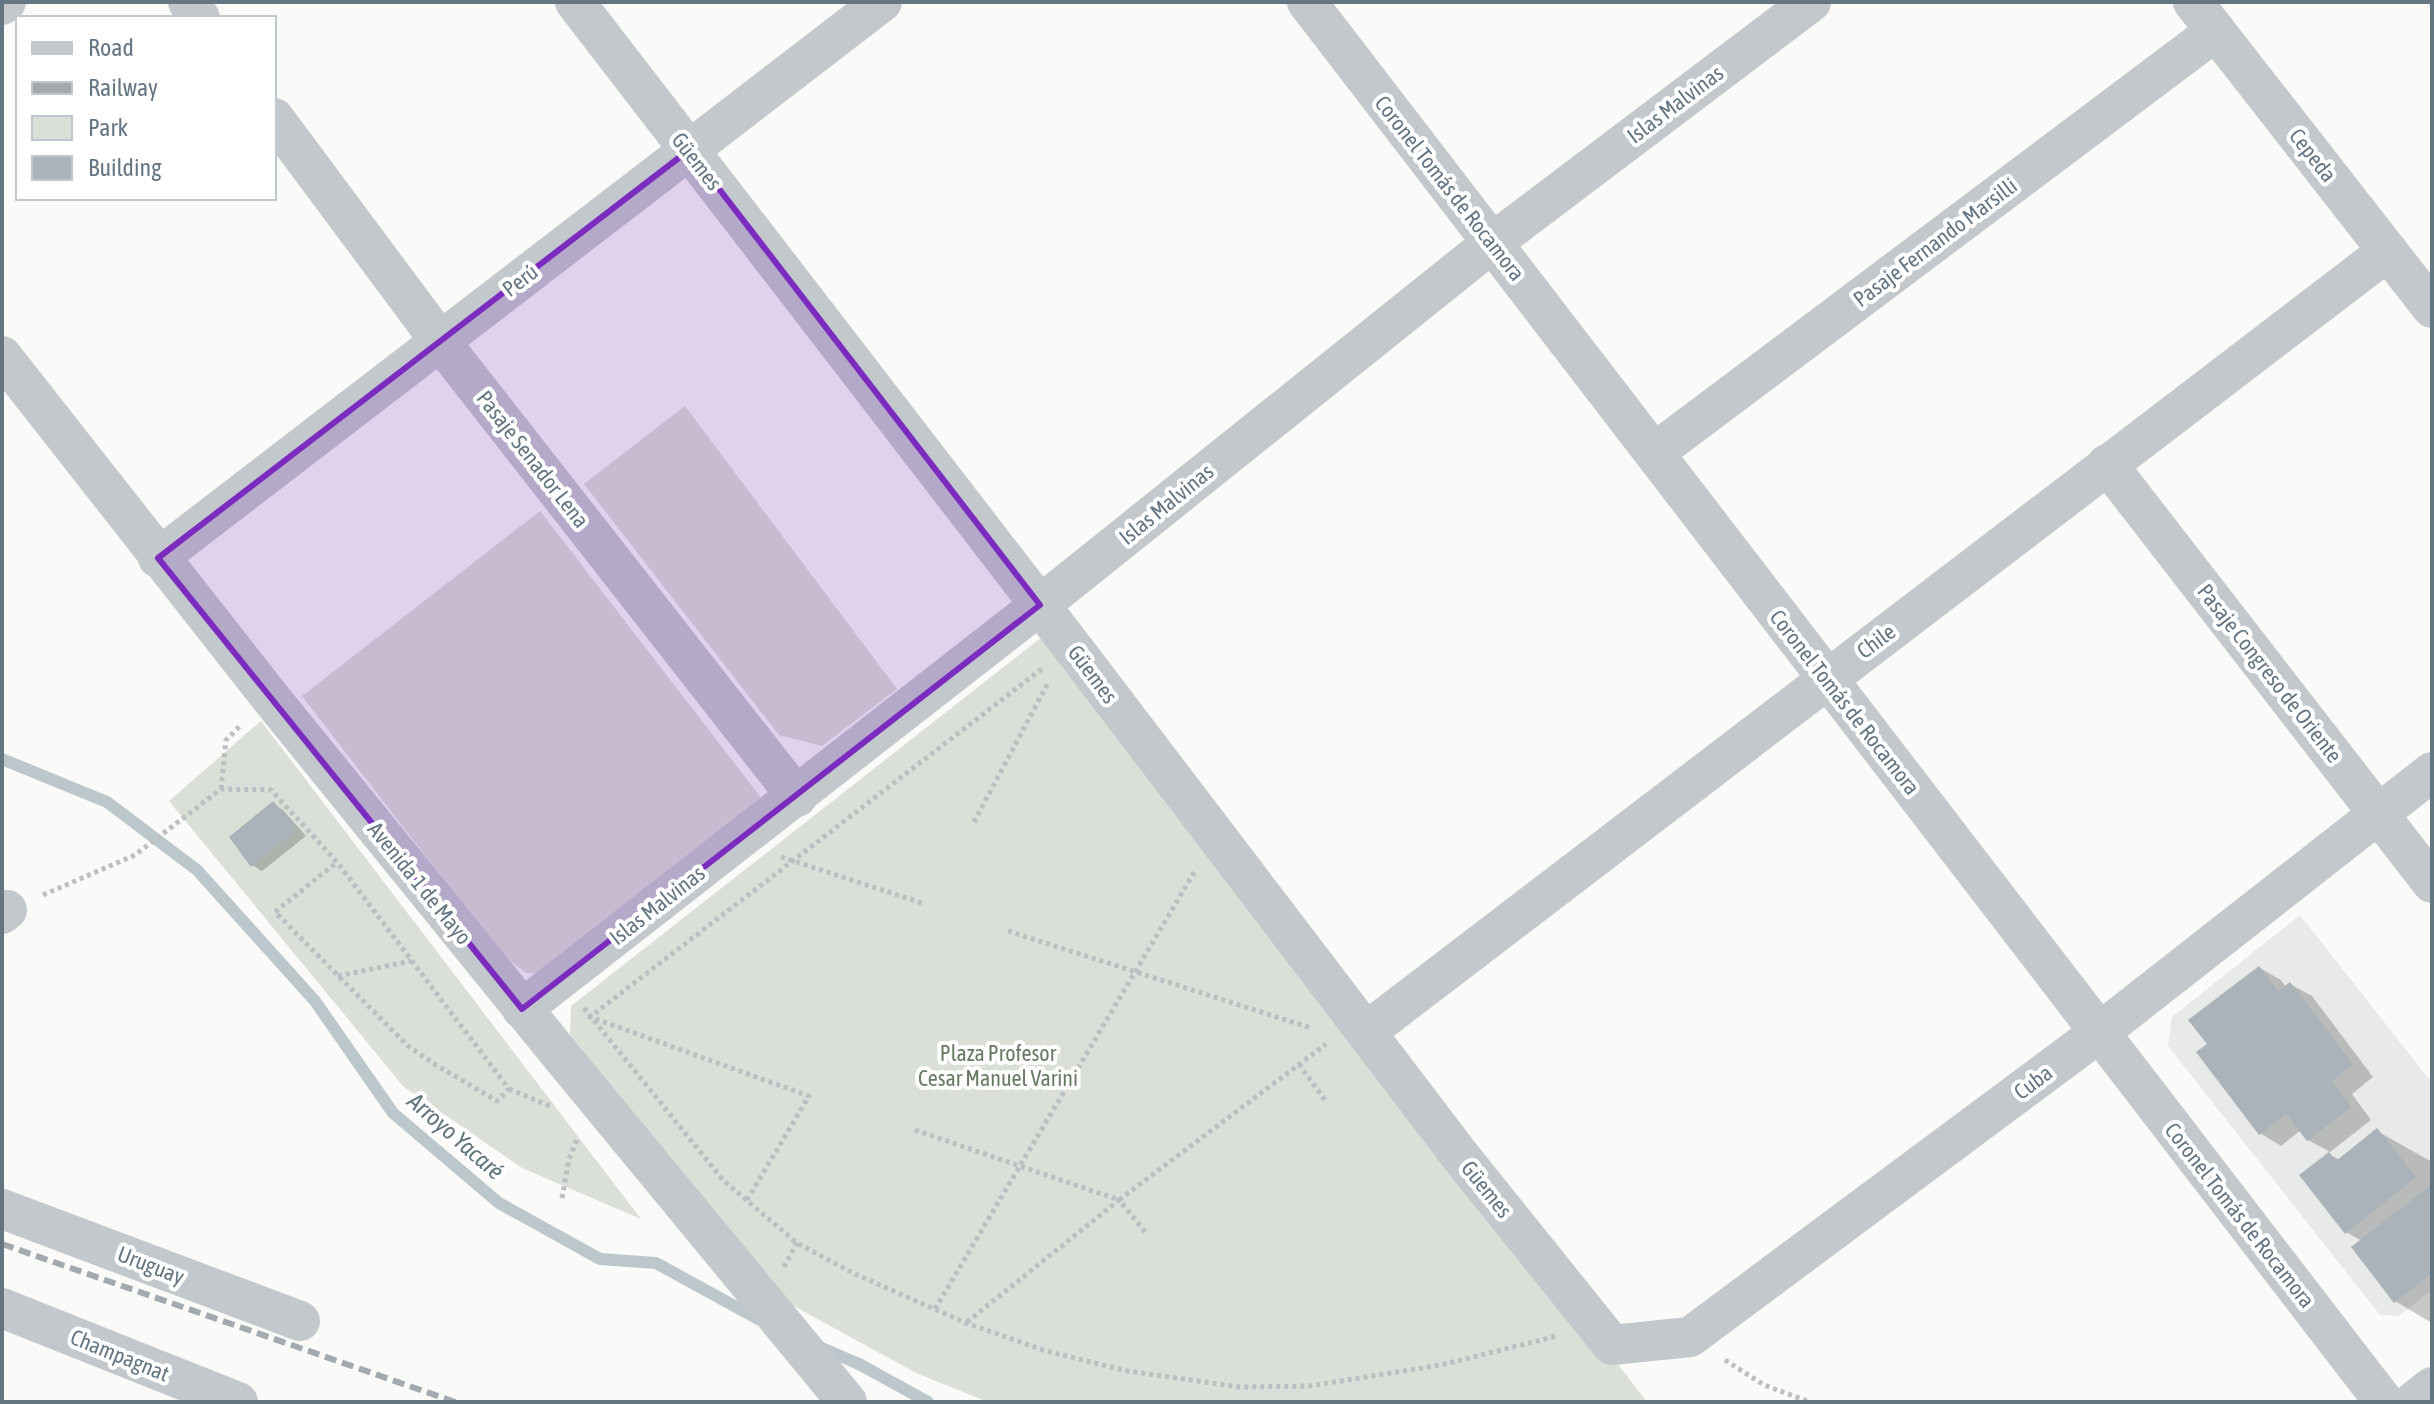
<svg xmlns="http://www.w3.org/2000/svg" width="2434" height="1404" viewBox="0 0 2434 1404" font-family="'Asap Condensed',sans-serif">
<rect width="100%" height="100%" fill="#fafaf8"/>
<!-- built -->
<path fill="#e8e9e9" d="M 2300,915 L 2432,1083 L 2432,1290 L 2399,1316 L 2380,1315 L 2168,1046 L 2172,1017 Z"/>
<!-- green -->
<path fill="#dadfd7" d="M 685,406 L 897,689 L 822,746 L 779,735 L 584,484 Z
M 540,511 L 766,804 L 550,973 L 526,973 L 501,954 L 302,696 Z
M 1051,630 L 1647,1402 L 988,1402 L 916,1373 L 792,1305 L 570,1035 L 571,1006 Z
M 261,721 L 641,1219 L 522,1168 L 403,1086 L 169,801 Z"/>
<!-- shadow -->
<path fill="#0003" d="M 273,804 L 283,810 L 306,836 L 262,871 L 252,865 Z
M 2260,968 L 2281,980 L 2286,987 L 2290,984 L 2312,996 L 2373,1077 L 2352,1094 L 2371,1120 L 2330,1152 L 2308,1140 L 2301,1130 L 2281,1146 L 2260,1133 Z
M 2377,1131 L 2432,1162 L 2432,1323 L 2395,1301 L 2362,1241 L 2346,1232 L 2329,1154 L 2340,1160 Z"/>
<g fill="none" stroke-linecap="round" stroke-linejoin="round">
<!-- stream -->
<path stroke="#bbc7cb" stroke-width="12" d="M 2,759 L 107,802 L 197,870 L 315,1001 L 393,1113 L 499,1203 L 600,1259 L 656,1263 L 760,1320
M 817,1346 L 859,1364 L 928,1402"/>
</g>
<!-- building -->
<path fill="#aab3b9" d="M 273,801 L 297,829 L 251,867 L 229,837 Z
M 2259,966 L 2278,991 L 2290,982 L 2353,1064 L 2332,1081 L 2351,1107 L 2307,1141 L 2286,1114 L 2259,1135 L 2196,1052 L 2207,1044 L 2188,1020 Z
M 2377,1128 L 2416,1177 L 2345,1234 L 2299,1175 L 2329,1152 L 2336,1161 Z
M 2432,1184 L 2432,1273 L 2394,1303 L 2351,1247 Z"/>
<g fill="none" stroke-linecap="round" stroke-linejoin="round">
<!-- path -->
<path stroke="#bbbfc2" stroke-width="5" stroke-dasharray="4 4" stroke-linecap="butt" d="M 221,789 L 226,740 L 241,725
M 974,822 L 1049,681
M 781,857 L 925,904
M 43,895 L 135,855 L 221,789 L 271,790 L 337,862 L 509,1089 L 497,1101 L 436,1065 L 408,1046 L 275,912 L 337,862
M 1008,931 L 1311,1028
M 338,976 L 411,961
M 584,1008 L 723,1180 L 797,1243 L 855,1274 L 966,1323 L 1046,1351 L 1127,1371 L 1240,1387 L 1309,1386 L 1441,1365 L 1557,1336
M 1299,1064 L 1325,1100
M 509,1089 L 552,1107
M 915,1130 L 1119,1200 L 1326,1044
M 562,1198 L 569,1159 L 578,1137
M 747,1200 L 809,1096 L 590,1017 L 1043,668
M 784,1267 L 797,1243
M 935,1309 L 1195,871
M 967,1322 L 1119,1200 L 1146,1233
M 1725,1360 L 1764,1385 L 1810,1402"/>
<!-- street -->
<path stroke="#c3c8cc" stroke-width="40" d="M 188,2 L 200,18
M 575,2 L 1073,648 L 1461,1157 L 1612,1345 L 1690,1337 L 2100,1032 L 2432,772
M 1307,2 L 2384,1402
M 2193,2 L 2432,308
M 2,5 L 6,2
M 274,118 L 440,341 L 797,797
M 2,356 L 270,697 L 554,1047 L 847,1402
M 1654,453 L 2216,31
M 2107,464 L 2432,883
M 158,558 L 882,2
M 2,914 L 7,910
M 522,1009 L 1040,605 L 1492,243 L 1811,2
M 1366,1032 L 2388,251
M 2,1209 L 300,1321
M 2,1308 L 238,1402
M 2413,1402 L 2432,1387"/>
<!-- rail -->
<path stroke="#a2aab0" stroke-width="6" stroke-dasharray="12 6" stroke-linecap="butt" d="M 2,1244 L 455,1402"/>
</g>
<!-- marked area -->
<path fill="#7b2cbf" fill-opacity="0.2" stroke="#7b2cbf" stroke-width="6" stroke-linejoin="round" d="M 689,150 L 1040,605 L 522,1009 L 158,558 Z"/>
<g text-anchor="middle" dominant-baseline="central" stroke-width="8" stroke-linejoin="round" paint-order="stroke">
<!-- street labels -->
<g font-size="22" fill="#657683" stroke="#fff">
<text transform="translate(1675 104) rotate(-37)">Islas Malvinas</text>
<text transform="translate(2313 155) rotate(52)">Cepeda</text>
<text transform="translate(697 161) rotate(52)">Güemes</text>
<text transform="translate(1450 188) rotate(52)">Coronel Tomás de Rocamora</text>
<text transform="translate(1935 242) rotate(-37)">Pasaje Fernando Marsilli</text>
<text transform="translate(520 280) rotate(-37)">Perú</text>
<text transform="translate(533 459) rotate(52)">Pasaje Senador Lena</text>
<text transform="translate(1166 504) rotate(-39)">Islas Malvinas</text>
<text transform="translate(1876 641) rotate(-37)">Chile</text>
<text transform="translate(2270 673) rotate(52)">Pasaje Congreso de Oriente</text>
<text transform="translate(1093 674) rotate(53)">Güemes</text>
<text transform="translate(1845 702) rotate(52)">Coronel Tomás de Rocamora</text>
<text transform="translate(420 883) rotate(51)">Avenida 1 de Mayo</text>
<text transform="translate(657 905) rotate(-38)">Islas Malvinas</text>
<text transform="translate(2033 1082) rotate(-37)">Cuba</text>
<text transform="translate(1487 1189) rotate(51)">Güemes</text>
<text transform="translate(2240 1215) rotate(52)">Coronel Tomás de Rocamora</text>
<text transform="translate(151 1265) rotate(21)">Uruguay</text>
<text transform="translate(120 1355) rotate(22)">Champagnat</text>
</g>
<!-- park labels -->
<g font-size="22" fill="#687a64" stroke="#fff">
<text x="998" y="1053">Plaza Profesor<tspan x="998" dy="25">Cesar Manuel Varini</tspan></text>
</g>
<!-- water labels -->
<g font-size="24" font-style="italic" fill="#60757c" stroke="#fff">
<text transform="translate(456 1136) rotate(41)">Arroyo Yacaré</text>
</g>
</g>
<!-- border -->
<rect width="2434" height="1404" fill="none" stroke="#657683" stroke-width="8"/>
<!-- legend -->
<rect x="16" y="16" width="260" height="184" fill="#ffffff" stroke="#c1c8cd" stroke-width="2"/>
<rect x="32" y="42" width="40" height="12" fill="#c3c8cc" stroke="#c1c8cd" stroke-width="2"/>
<text x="88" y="56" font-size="24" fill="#657683">Road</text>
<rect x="32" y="82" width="40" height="12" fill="#a2aab0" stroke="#c1c8cd" stroke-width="2"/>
<text x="88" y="96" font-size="24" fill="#657683">Railway</text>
<rect x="32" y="116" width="40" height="24" fill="#dadfd7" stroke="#c1c8cd" stroke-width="2"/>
<text x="88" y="136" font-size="24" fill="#657683">Park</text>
<rect x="32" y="156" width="40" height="24" fill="#aab3b9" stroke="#c1c8cd" stroke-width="2"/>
<text x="88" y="176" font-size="24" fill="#657683">Building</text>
</svg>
